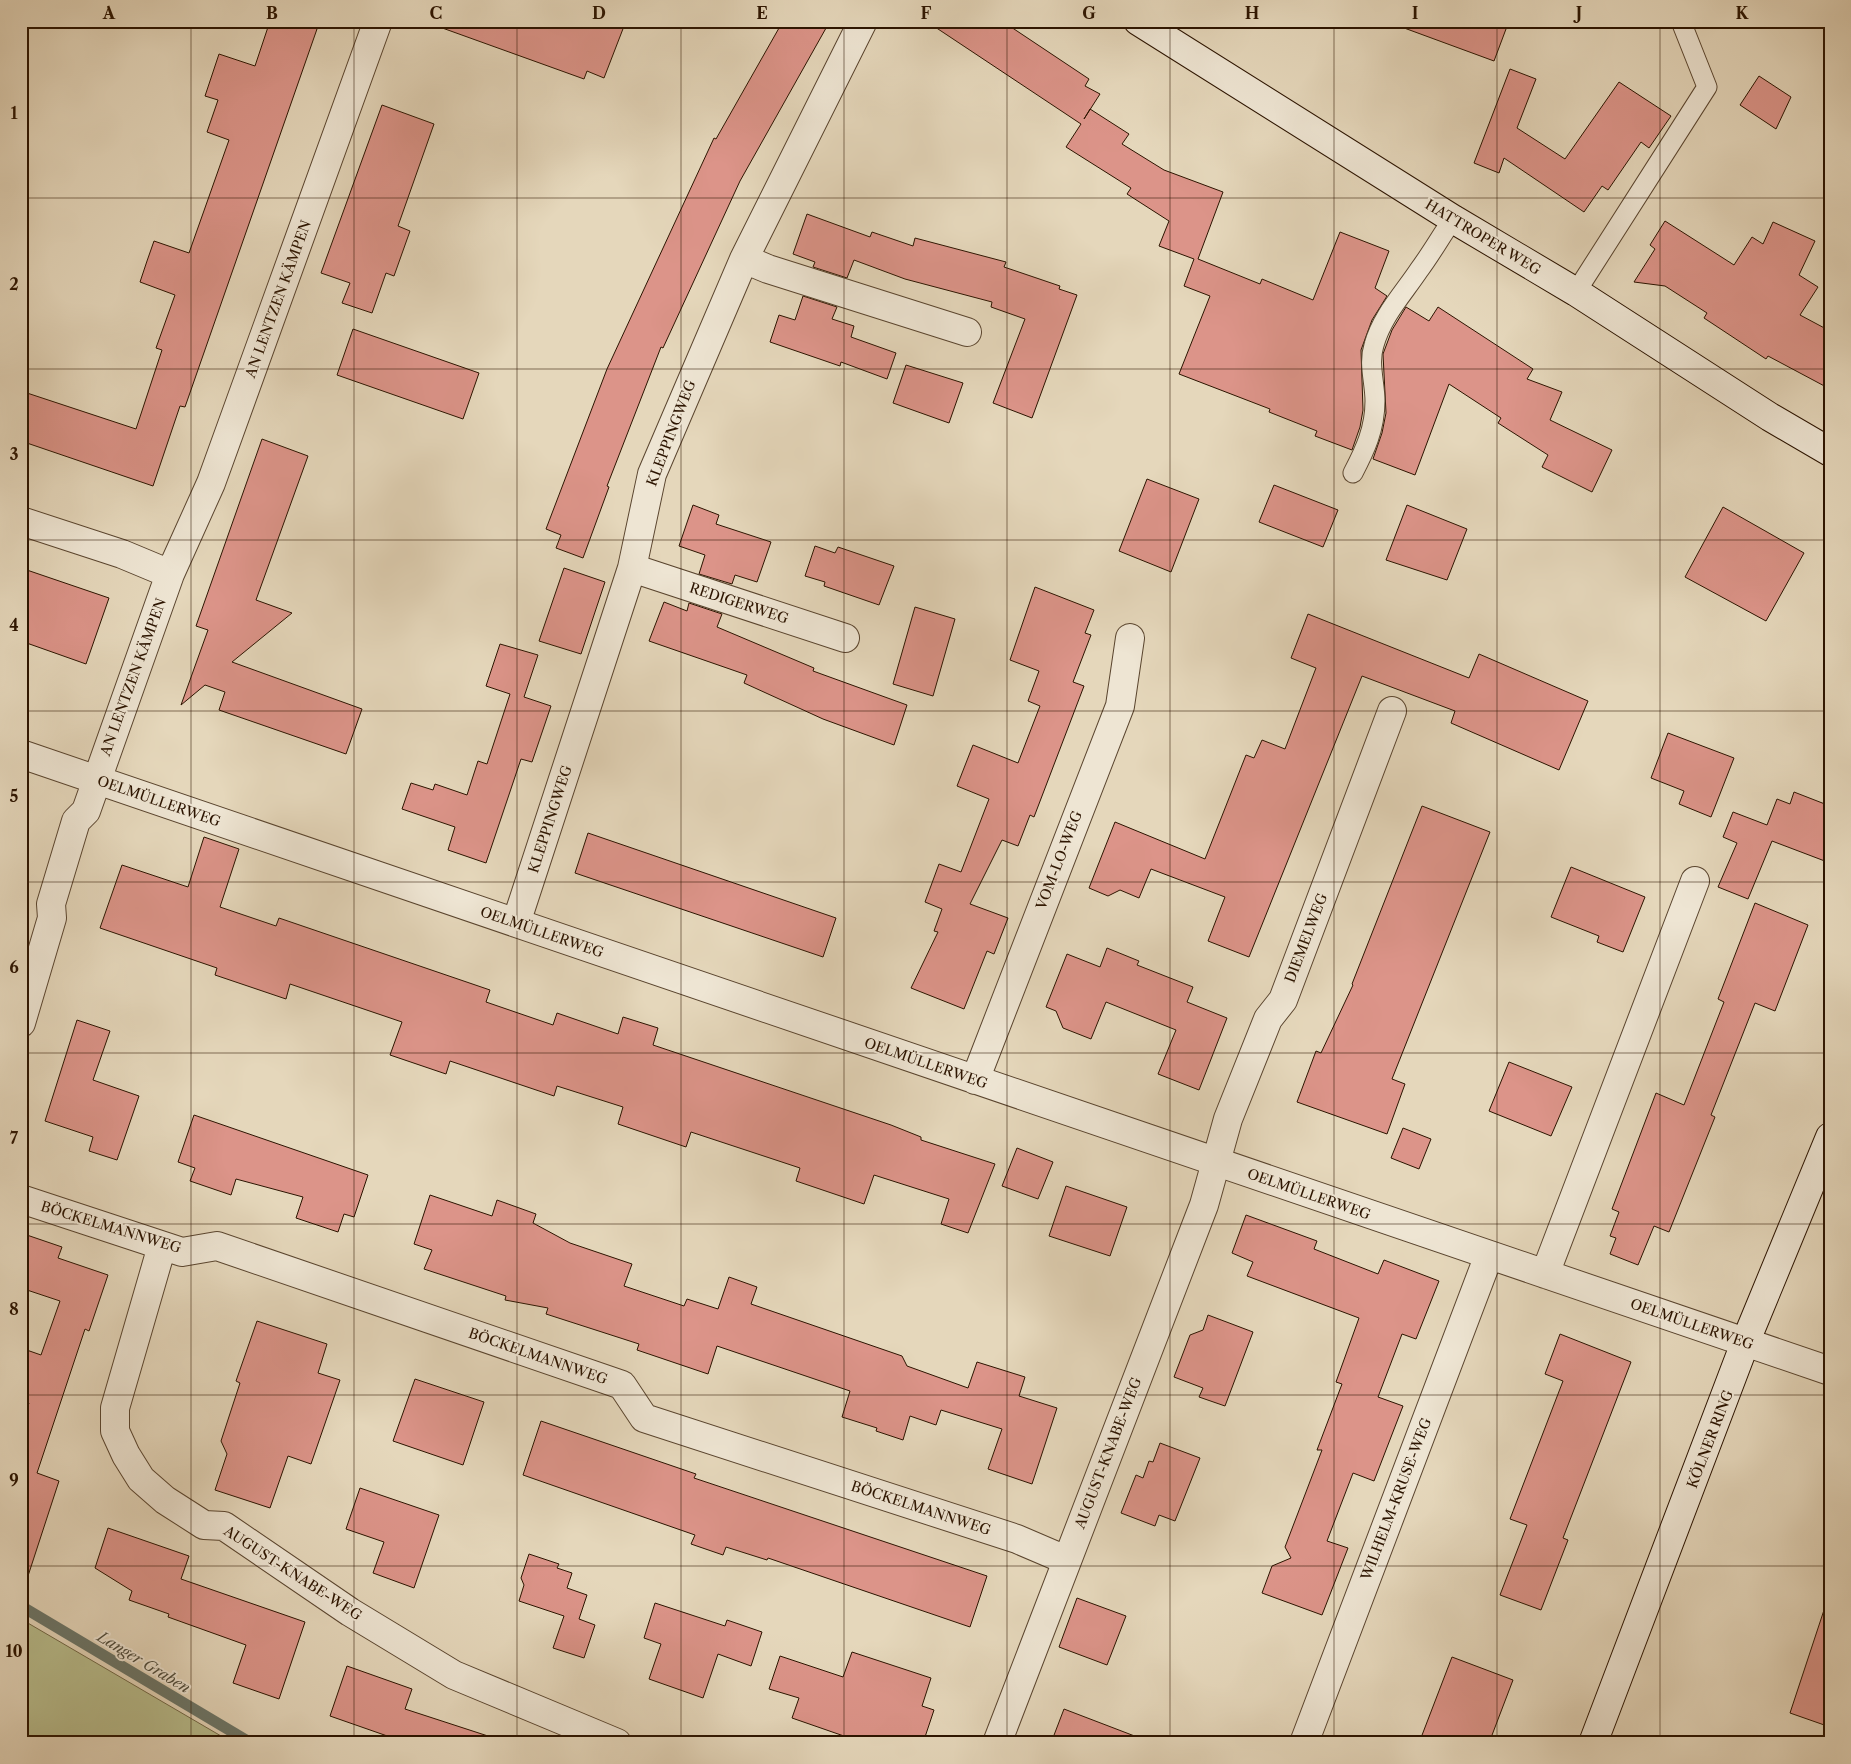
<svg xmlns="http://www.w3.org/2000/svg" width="1851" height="1764" viewBox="0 0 1851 1764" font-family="'Libre Caslon Text',serif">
<rect width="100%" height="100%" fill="#e5d7bb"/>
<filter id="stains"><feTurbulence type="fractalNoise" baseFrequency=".004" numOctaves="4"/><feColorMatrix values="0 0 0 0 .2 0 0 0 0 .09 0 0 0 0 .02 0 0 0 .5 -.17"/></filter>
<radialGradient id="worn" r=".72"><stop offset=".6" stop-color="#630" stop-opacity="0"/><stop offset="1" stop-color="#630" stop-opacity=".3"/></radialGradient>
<!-- green -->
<path fill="#b8bd8d" stroke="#726846" d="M 21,1619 L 233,1743 L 21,1743 Z"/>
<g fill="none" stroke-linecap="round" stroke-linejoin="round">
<!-- stream -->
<path stroke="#6c776a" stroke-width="11" d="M 21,1606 L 251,1743"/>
</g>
<!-- building -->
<path fill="#dc9489" stroke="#2c1400" d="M 270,21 L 296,21 L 317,29 L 185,407 L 180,406 L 153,486 L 21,441 L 21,391 L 136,429 L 162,350 L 156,348 L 175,295 L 140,282 L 147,261 L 154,241 L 189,253 L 229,140 L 207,132 L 218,100 L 205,96 L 219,54 L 255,66 Z
M 434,21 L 626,21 L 604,78 L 587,71 L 584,79 L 434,25 Z
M 783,21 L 830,21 L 740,181 L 663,348 L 661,347 L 607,486 L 609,487 L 583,558 L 556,548 L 561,535 L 546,529 L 607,369 L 714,138 L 716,139 Z
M 926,21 L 1002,21 L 1089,79 L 1085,86 L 1100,94 L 1084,119 L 1090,109 L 1129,134 L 1122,144 L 1164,170 L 1223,192 L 1198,259 L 1260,284 L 1262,279 L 1313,300 L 1340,232 L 1389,251 L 1375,288 L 1387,296 L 1372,320 L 1361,350 L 1363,410 L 1360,427 L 1352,450 L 1315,436 L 1317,431 L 1269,412 L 1270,409 L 1179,374 L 1210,296 L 1184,286 L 1194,259 L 1159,246 L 1169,221 L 1127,194 L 1131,188 L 1066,147 L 1081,124 Z
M 1396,21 L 1509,21 L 1494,61 L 1396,25 Z
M 1510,69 L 1536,79 L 1517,128 L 1565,159 L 1619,82 L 1671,116 L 1649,148 L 1641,142 L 1608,190 L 1602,186 L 1584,212 L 1504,158 L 1499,173 L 1474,163 Z
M 1759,76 L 1791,97 L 1776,129 L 1740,105 Z
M 382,105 L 434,124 L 398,226 L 410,231 L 394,276 L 386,273 L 372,313 L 342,303 L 350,283 L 321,273 Z
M 807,214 L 870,237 L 872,232 L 913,246 L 915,238 L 1006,262 L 1004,267 L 1060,286 L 1059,289 L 1077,295 L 1032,418 L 993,403 L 1025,319 L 991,307 L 992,302 L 905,279 L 854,260 L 847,278 L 813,267 L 815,262 L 793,254 Z
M 1665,221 L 1734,265 L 1752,237 L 1763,244 L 1773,222 L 1815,241 L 1799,275 L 1818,287 L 1800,315 L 1830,331 L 1830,389 L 1768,356 L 1766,359 L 1704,318 L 1707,313 L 1665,286 L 1634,282 L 1655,249 L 1650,245 Z
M 803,296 L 837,307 L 832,319 L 854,326 L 851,337 L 896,353 L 887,379 L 841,362 L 840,366 L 770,342 L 779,315 L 795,320 Z
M 1406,307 L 1429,321 L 1438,307 L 1533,369 L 1527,379 L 1562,392 L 1550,420 L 1612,450 L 1592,492 L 1542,467 L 1548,455 L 1498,423 L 1501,418 L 1449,384 L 1415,475 L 1373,459 L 1382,433 L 1386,413 L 1383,354 L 1392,330 Z
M 353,329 L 479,373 L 463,419 L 337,375 Z
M 906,365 L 963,383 L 949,423 L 893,403 Z
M 262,439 L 308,456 L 256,600 L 292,613 L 232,662 L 362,709 L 346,754 L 219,710 L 225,692 L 205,685 L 181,705 L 208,630 L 196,626 Z
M 1147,479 L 1199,499 L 1171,572 L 1119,551 Z
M 1274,485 L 1338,510 L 1323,547 L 1259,522 Z
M 693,505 L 719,515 L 716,524 L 771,542 L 757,582 L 735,575 L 732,584 L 699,574 L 705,555 L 679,546 Z
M 1407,505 L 1467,529 L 1447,580 L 1386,560 Z
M 1723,507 L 1804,553 L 1766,621 L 1685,577 Z
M 815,546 L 835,553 L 838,547 L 894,566 L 879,605 L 824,586 L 825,582 L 805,576 Z
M 21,568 L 109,598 L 86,664 L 21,641 Z
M 564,568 L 605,582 L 581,654 L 539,641 Z
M 1035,587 L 1094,610 L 1085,633 L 1091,635 L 1073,682 L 1084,686 L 1034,817 L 1030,815 L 1018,846 L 1002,840 L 970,904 L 1008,918 L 994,954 L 987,951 L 964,1009 L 911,988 L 938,932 L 934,931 L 942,909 L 925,902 L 939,864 L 961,872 L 989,799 L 957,786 L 973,745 L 1018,763 L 1040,706 L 1028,701 L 1039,671 L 1010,660 Z
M 664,602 L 687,611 L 689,603 L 722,614 L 717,627 L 814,668 L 813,671 L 907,705 L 894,745 L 823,719 L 744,683 L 747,675 L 649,641 Z
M 915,607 L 955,619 L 933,696 L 893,684 Z
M 1308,614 L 1469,678 L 1479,654 L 1588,701 L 1559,770 L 1451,723 L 1455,711 L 1362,676 L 1249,957 L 1208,941 L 1225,897 L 1151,869 L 1139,898 L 1120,890 L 1108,896 L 1089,888 L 1115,822 L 1205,859 L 1246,755 L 1254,758 L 1262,740 L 1285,749 L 1316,668 L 1291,658 Z
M 500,644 L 538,655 L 524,697 L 551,706 L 532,762 L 521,759 L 486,863 L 448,850 L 455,827 L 402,809 L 411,783 L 433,790 L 435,784 L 467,795 L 478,761 L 487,764 L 510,694 L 486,686 Z
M 1668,733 L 1734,758 L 1711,817 L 1679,804 L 1684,791 L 1651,778 Z
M 1794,792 L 1830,806 L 1830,863 L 1772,841 L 1748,899 L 1718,887 L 1737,843 L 1723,837 L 1733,812 L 1767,825 L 1777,799 L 1790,804 Z
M 1422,806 L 1490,832 L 1392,1079 L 1405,1084 L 1387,1134 L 1297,1102 L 1316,1051 L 1321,1053 L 1353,985 L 1352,984 Z
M 588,833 L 836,918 L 823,957 L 575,873 Z
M 204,837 L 239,849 L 220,907 L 276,926 L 279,918 L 490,990 L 486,1002 L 553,1025 L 557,1013 L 618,1034 L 623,1017 L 658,1028 L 653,1045 L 891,1125 L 921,1137 L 921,1140 L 995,1164 L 968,1233 L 941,1224 L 949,1199 L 874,1175 L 864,1204 L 796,1181 L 800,1168 L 691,1132 L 686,1147 L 618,1124 L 623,1107 L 557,1086 L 554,1096 L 450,1061 L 446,1074 L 390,1055 L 402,1022 L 290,984 L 286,999 L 215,975 L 217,968 L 100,928 L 122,865 L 188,887 Z
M 1571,867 L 1645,897 L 1623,952 L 1597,942 L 1599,936 L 1551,917 Z
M 1755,903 L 1808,925 L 1775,1011 L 1755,1003 L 1711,1115 L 1715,1117 L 1669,1232 L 1654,1226 L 1638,1265 L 1610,1254 L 1616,1238 L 1610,1236 L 1619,1212 L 1612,1209 L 1656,1093 L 1684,1105 L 1724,1002 L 1718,999 Z
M 1107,948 L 1139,961 L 1137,965 L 1193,987 L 1187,1002 L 1227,1018 L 1199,1090 L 1158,1074 L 1176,1030 L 1106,1002 L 1091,1039 L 1063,1028 L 1056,1011 L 1046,1007 L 1067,954 L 1100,967 Z
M 77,1020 L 110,1031 L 93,1080 L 139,1096 L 117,1160 L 89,1151 L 93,1137 L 45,1121 Z
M 1509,1062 L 1572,1087 L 1551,1136 L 1489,1111 Z
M 194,1115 L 368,1175 L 354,1217 L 344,1214 L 338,1232 L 296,1218 L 303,1197 L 236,1179 L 231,1195 L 190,1181 L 195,1168 L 178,1162 Z
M 1403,1128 L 1431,1139 L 1419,1169 L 1391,1158 Z
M 1017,1148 L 1053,1162 L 1038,1199 L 1002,1186 Z
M 1066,1186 L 1127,1207 L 1110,1256 L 1049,1236 Z
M 430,1195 L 492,1216 L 497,1200 L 536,1214 L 533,1223 L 570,1243 L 632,1264 L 624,1286 L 684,1306 L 687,1299 L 718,1309 L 729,1277 L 757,1287 L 751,1304 L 902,1356 L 907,1366 L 968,1388 L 977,1362 L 1025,1377 L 1019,1396 L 1057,1408 L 1032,1484 L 988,1469 L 1002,1429 L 941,1410 L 936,1425 L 910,1416 L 903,1440 L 876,1431 L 877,1428 L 842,1417 L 850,1391 L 717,1346 L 708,1374 L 637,1350 L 639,1344 L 546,1314 L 548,1308 L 505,1300 L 506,1296 L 424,1269 L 432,1250 L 414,1244 Z
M 1246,1215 L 1317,1241 L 1314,1249 L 1378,1274 L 1384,1260 L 1439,1281 L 1416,1339 L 1402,1334 L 1378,1397 L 1403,1406 L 1374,1481 L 1353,1473 L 1327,1541 L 1348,1548 L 1322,1615 L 1262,1593 L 1272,1566 L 1291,1558 L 1285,1547 L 1322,1450 L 1317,1450 L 1342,1384 L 1336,1382 L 1359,1318 L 1247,1276 L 1253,1262 L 1232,1253 Z
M 21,1233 L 62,1247 L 58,1258 L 108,1275 L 89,1331 L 85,1329 L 37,1473 L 59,1481 L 27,1579 L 21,1578 L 21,1426 L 29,1403 L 21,1401 L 21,1348 L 41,1355 L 60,1301 L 21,1288 Z
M 1208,1315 L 1253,1332 L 1225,1406 L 1199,1397 L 1203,1388 L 1174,1377 L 1190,1335 L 1203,1330 Z
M 257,1321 L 327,1344 L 318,1373 L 340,1380 L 311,1464 L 288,1456 L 270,1508 L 215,1490 L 227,1454 L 221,1441 L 240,1383 L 236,1381 Z
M 1560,1334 L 1631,1362 L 1563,1538 L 1568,1540 L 1541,1610 L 1500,1595 L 1527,1525 L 1510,1519 L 1563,1381 L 1545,1374 Z
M 415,1379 L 484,1402 L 463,1465 L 393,1441 Z
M 541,1421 L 696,1474 L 694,1478 L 987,1576 L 970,1627 L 768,1558 L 767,1560 L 726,1547 L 723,1555 L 691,1544 L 695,1535 L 523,1475 Z
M 1160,1443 L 1200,1458 L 1175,1521 L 1159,1515 L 1155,1526 L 1121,1513 L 1136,1475 L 1143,1478 L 1149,1461 L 1153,1462 Z
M 360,1488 L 439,1515 L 414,1588 L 373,1573 L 384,1542 L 346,1529 Z
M 108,1528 L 189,1556 L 181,1579 L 305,1622 L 279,1699 L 233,1683 L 246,1645 L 168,1617 L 169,1614 L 129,1600 L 132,1591 L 95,1568 Z
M 529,1554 L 559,1564 L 557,1568 L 572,1573 L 567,1588 L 587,1595 L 579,1619 L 595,1625 L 584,1658 L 553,1648 L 564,1616 L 519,1601 L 524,1585 L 521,1578 Z
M 1077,1598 L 1126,1616 L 1107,1665 L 1059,1647 Z
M 655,1603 L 725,1626 L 727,1620 L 762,1632 L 751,1666 L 718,1654 L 703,1698 L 649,1679 L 661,1644 L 644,1638 Z
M 1824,1610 L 1830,1611 L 1830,1727 L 1790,1713 Z
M 852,1652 L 931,1678 L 922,1706 L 934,1710 L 923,1743 L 864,1743 L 792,1718 L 799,1698 L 769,1689 L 780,1656 L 843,1677 Z
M 1452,1657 L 1513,1680 L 1489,1743 L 1419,1743 Z
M 347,1666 L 412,1689 L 405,1709 L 491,1737 L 491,1743 L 392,1743 L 393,1738 L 330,1716 Z
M 1064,1709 L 1145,1740 L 1145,1743 L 1051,1743 Z"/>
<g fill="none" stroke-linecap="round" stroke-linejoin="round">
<defs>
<path id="lane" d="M 1576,292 L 1707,87 L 1682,24 L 1683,21
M 1353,473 C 1365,450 1375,429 1375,401 C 1375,382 1368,364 1374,345 C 1382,316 1403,294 1419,270 C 1431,254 1441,236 1453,219"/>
<path id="street" d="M 744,259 L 768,269 L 967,332
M 21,521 L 122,554 L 170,574
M 632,568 L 845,638
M 21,754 L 1830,1371
M 516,923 L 632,568 L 652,474 L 744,259 L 863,21
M 21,1023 L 52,918 L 51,904 L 76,821 L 86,811 L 170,574 L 211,483 L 378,21
M 975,1080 L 1120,706 L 1130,638
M 21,1199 L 182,1252 L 217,1246 L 622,1385 L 644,1418 L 1017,1539 L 1066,1560
M 162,1246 L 115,1408 L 115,1431 L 126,1455 L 141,1479 L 165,1500 L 204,1525 L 224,1526 L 350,1612 L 454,1675 L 617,1743
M 1545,1274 L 1695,881
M 997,1743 L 1204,1205 L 1228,1119 L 1268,1019 L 1283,1000 L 1392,711
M 1304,1743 L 1489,1255"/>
<path id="secondary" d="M 1138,21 L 1453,219 L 1576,292 L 1770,417 L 1830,452
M 1593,1743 L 1745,1343 L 1830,1137"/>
</defs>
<!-- lane casing -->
<use href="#lane" stroke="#5a452f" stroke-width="21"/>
<!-- street casing -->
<use href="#street" stroke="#5a452f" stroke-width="30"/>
<!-- secondary casing -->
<use href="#secondary" stroke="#2c1400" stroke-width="30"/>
<!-- lane -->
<use href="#lane" stroke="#eee5d3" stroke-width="19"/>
<!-- street -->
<use href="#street" stroke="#eee5d3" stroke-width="28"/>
<!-- secondary -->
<use href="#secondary" stroke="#eee5d3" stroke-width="28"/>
</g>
<!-- grid -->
<path fill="none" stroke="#2c1400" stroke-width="1" stroke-opacity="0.55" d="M 191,21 L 191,1743M 354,21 L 354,1743M 517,21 L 517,1743M 681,21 L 681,1743M 844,21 L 844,1743M 1007,21 L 1007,1743M 1170,21 L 1170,1743M 1334,21 L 1334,1743M 1497,21 L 1497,1743M 1660,21 L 1660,1743M 21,198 L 1830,198M 21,369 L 1830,369M 21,540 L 1830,540M 21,711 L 1830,711M 21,882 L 1830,882M 21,1053 L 1830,1053M 21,1224 L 1830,1224M 21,1395 L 1830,1395M 21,1566 L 1830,1566"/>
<g text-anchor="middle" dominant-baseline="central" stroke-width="4" stroke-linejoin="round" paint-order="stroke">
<!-- street labels -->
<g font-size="14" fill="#2c1400" stroke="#eee5d3">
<text transform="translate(1483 237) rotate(31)">HATTROPER WEG</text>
<text transform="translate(278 299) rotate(-70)">AN LENTZEN KÄMPEN</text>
<text transform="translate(671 433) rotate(-69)">KLEPPINGWEG</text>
<text transform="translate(739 603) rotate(18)">REDIGERWEG</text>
<text transform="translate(133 677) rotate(-70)">AN LENTZEN KÄMPEN</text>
<text transform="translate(159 801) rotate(19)">OELMÜLLERWEG</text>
<text transform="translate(550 819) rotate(-72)">KLEPPINGWEG</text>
<text transform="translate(1059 860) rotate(-69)">VOM-LO-WEG</text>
<text transform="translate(542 932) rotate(19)">OELMÜLLERWEG</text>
<text transform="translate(1306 938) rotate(-69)">DIEMELWEG</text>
<text transform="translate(926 1063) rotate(19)">OELMÜLLERWEG</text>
<text transform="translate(1309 1194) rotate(19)">OELMÜLLERWEG</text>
<text transform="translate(111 1227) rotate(17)">BÖCKELMANNWEG</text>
<text transform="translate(1692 1324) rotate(19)">OELMÜLLERWEG</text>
<text transform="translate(538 1356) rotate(19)">BÖCKELMANNWEG</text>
<text transform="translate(1710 1439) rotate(-69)">KÖLNER RING</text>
<text transform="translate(1108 1453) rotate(-69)">AUGUST-KNABE-WEG</text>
<text transform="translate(1396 1499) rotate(-69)">WILHELM-KRUSE-WEG</text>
<text transform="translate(921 1508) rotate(18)">BÖCKELMANNWEG</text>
<text transform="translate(293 1573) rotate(33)">AUGUST-KNABE-WEG</text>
</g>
<!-- water labels -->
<g font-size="15" font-style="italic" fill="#514e3e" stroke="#eee5d3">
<text transform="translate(144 1662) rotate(31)">Langer Graben</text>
</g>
</g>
<!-- margin -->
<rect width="1851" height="1764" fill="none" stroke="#e5d7bb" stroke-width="55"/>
<rect x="28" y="28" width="1796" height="1708" fill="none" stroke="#2c1400" stroke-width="2"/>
<g font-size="16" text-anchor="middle" font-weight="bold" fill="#2c1400">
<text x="109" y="19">A</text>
<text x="272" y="19">B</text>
<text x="436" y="19">C</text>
<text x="599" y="19">D</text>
<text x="762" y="19">E</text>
<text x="926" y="19">F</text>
<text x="1089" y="19">G</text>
<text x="1252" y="19">H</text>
<text x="1415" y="19">I</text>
<text x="1579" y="19">J</text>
<text x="1742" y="19">K</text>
<text x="14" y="119">1</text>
<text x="14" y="290">2</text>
<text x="14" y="460">3</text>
<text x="14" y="631">4</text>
<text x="14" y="802">5</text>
<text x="14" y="973">6</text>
<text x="14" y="1144">7</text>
<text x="14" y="1315">8</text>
<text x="14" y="1486">9</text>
<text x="14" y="1657">10</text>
</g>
<rect width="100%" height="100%" filter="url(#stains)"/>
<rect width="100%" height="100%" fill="url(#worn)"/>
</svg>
